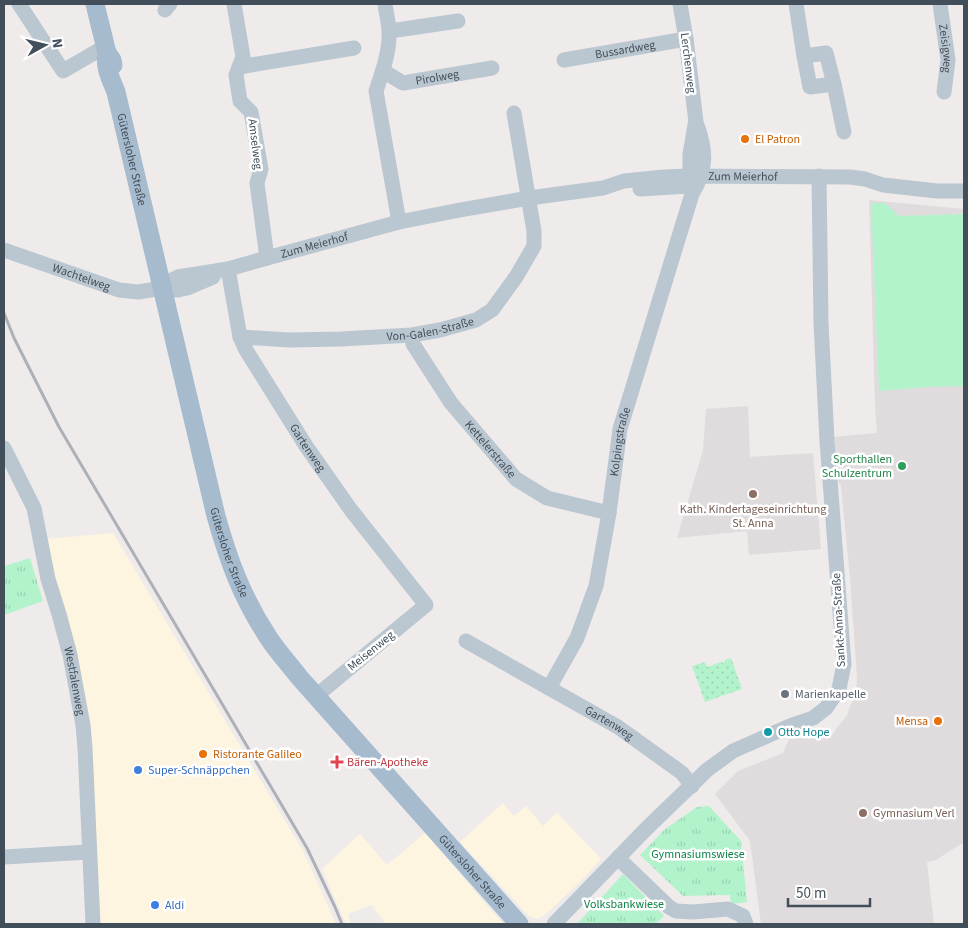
<svg xmlns="http://www.w3.org/2000/svg" width="968" height="928" viewBox="0 0 968 928" font-family="'Source Sans 3',sans-serif">
<defs>
<pattern id="grass-tufts" width="24" height="20" patternUnits="userSpaceOnUse" patternTransform="scale(1.25)"><rect width="24" height="20" fill="#b3f3cc"/><path d="M3 7l-1-3M5 7V3M7 7l1-3M15 17l-1-3M17 17v-4M19 17l1-3" fill="none" stroke="#9bd2b1"/></pattern>
<pattern id="garden-dots" width="8" height="8" patternUnits="userSpaceOnUse" patternTransform="scale(1.25)"><rect width="8" height="8" fill="#b3f3cc"/><path d="M2 2h.1M6 6h.1" fill="none" stroke="#9bd2b1" stroke-width="1.8" stroke-linecap="round"/></pattern>
</defs>
<rect width="100%" height="100%" fill="#efebeb"/>
<!-- commercial -->
<path fill="#fef5e0" d="M 113,533 L 303,851 L 336,924 L 97,924 L 89,765 L 46,539 Z
M 503,803 L 514,816 L 526,806 L 543,826 L 557,813 L 601,859 L 578,884 L 550,910 L 542,917 L 537,919 L 529,916 L 460,842 Z
M 425,833 L 503,924 L 386,924 L 371,905 L 348,914 L 351,924 L 346,924 L 322,869 L 360,834 L 387,865 Z"/>
<!-- education -->
<path fill="#e0dcdd" d="M 869,200 L 964,209 L 964,842 L 936,860 L 927,862 L 934,924 L 761,924 L 750,841 L 715,794 L 738,771 L 783,753 L 789,739 L 831,736 L 847,715 L 856,691 L 857,678 L 850,578 L 841,486 L 834,475 L 833,437 L 877,433 L 875,407 Z
M 748,406 L 750,457 L 813,453 L 821,549 L 749,555 L 747,531 L 677,538 L 703,450 L 706,409 Z"/>
<!-- grass -->
<path fill="url(#grass-tufts)" d="M 30,558 L 43,601 L 4,615 L 4,566 Z
M 709,806 L 741,841 L 747,902 L 731,904 L 730,895 L 683,896 L 640,855 L 665,829 L 697,807 Z
M 623,874 L 664,916 L 655,924 L 577,924 Z"/>
<!-- garden -->
<path fill="url(#garden-dots)" d="M 731,658 L 742,689 L 705,702 L 692,666 L 705,662 L 707,667 L 721,662 L 724,663 L 725,660 Z"/>
<!-- pitch -->
<path fill="#b3f3cc" d="M 871,203 L 885,203 L 899,216 L 964,214 L 964,386 L 927,387 L 879,391 Z"/>
<g fill="none" stroke-linecap="round" stroke-linejoin="round">
<!-- minor -->
<g stroke="#bac6d0" stroke-width="15">
<path d="M 19,4 L 63,71 L 106,46"/>
<path d="M 234,4 L 243,57 L 236,75 L 240,101 L 251,112 L 261,169 L 257,183 L 267,258"/>
<path d="M 385,4 C 386,13 389,23 389,32 C 390,51 382,73 376,91 L 399,222"/>
<path d="M 796,4 L 804,56 L 826,53 L 834,84"/>
<path id="s1" d="M 940,4 L 948,60 L 944,92"/>
<path d="M 165,10 L 170,4"/>
<path d="M 390,31 L 458,21"/>
<path d="M 804,56 L 810,87 L 834,84 L 844,132"/>
<path id="s2" d="M 564,60 L 686,39"/>
<path d="M 239,67 L 354,48"/>
<path id="s3" d="M 383,71 L 403,83 L 492,68"/>
<path d="M 690,184 L 690,154 L 695,125"/>
<path d="M 640,189 L 689,186"/>
<path id="s4" d="M 4,250 L 119,290 L 138,292 L 163,288 L 171,290 L 178,290 L 187,288 L 213,277"/>
<path id="s5" d="M 228,269 L 240,337 L 246,350 L 306,446 L 351,510 L 426,605 L 316,696"/>
<path id="s6" d="M 163,288 L 168,282 L 178,277 L 228,269 L 267,258 L 399,222 L 460,210 L 529,198 L 603,188 L 624,181 L 664,177 L 689,176 L 850,177 L 865,179 L 883,185 L 937,191 L 964,191"/>
<path id="s7" d="M 412,335 L 413,344 L 451,403 L 516,479 L 547,498 L 609,513"/>
<path id="s8" d="M 240,337 L 289,340 L 341,339 L 412,335 L 440,330 L 476,320 L 492,310 L 516,277 L 534,246 L 534,231 L 514,113"/>
<path id="s9" d="M 4,448 L 34,508 L 48,579 L 59,614 L 70,655 L 83,725 L 85,748 L 93,924"/>
<path id="s10" d="M 466,641 L 618,727 L 682,773 L 692,786"/>
<path id="s11" d="M 549,688 L 577,638 L 596,586 L 609,513 L 620,429 L 692,194 C 708,168 706,149 696,122 L 686,39 L 680,4"/>
<path d="M 4,857 L 89,852"/>
<path d="M 618,858 L 669,907 L 676,911 L 693,912 L 728,909 L 743,916 L 746,924"/>
<path d="M 554,924 L 645,830 L 707,770 L 733,751 L 792,725 L 813,718 L 826,708 L 839,689 L 844,664 L 827,441 L 821,323 L 819,176"/>
</g>
<!-- major -->
<g stroke="#a7bbcf" stroke-width="19">
<path d="M 95,4 L 107,53 L 112,60 L 113,65"/>
<path id="s12" d="M 107,53 C 104,67 111,79 116,92 L 216,516 C 229,562 242,597 268,637 C 277,651 289,664 299,677 L 519,924"/>
</g>
<!-- rail -->
<path stroke="#adb1b7" stroke-width="3" d="M 4,313 L 14,338 L 59,427 L 307,848 L 335,907 L 342,924"/>
</g>
<!-- markers -->
<g fill="#e8710a" stroke="#fff" stroke-width="2">
<circle cx="745" cy="139" r="5"/>
<circle cx="938" cy="721" r="5"/>
<circle cx="203" cy="754" r="5"/>
</g>
<circle fill="#2e9e5b" stroke="#fff" stroke-width="2" cx="902" cy="466" r="5"/>
<g fill="#8d6e63" stroke="#fff" stroke-width="2">
<circle cx="753" cy="494" r="5"/>
<circle cx="863" cy="813" r="5"/>
</g>
<circle fill="#6b7280" stroke="#fff" stroke-width="2" cx="785" cy="694" r="5"/>
<circle fill="#0f9aa8" stroke="#fff" stroke-width="2" cx="768" cy="732" r="5"/>
<path fill="#e0444e" stroke="#fff" stroke-width="2" d="M334.5 754.5h5v5h5v5h-5v5h-5v-5h-5v-5h5z"/>
<g fill="#3f7fe0" stroke="#fff" stroke-width="2">
<circle cx="138" cy="770" r="5"/>
<circle cx="155" cy="905" r="5"/>
</g>
<g text-anchor="middle" dominant-baseline="central" stroke-width="5" stroke-linejoin="round" paint-order="stroke">
<!-- street labels -->
<g font-size="12" fill="#424f5b" stroke="#fff">
<text stroke="none"><textPath href="#s1" startOffset="45">Zeisigweg</textPath></text>
<text stroke="none"><textPath href="#s2" startOffset="62">Bussardweg</textPath></text>
<text transform="translate(688 63) rotate(83)">Lerchenweg</text>
<text stroke="none"><textPath href="#s3" startOffset="58">Pirolweg</textPath></text>
<text transform="translate(255 144) rotate(83)">Amselweg</text>
<text stroke="none"><textPath href="#s12" startOffset="110">Gütersloher Straße</textPath></text>
<text stroke="none"><textPath href="#s6" startOffset="595">Zum Meierhof</textPath></text>
<text stroke="none"><textPath href="#s6" startOffset="159">Zum Meierhof</textPath></text>
<text stroke="none"><textPath href="#s4" startOffset="82">Wachtelweg</textPath></text>
<text stroke="none"><textPath href="#s8" startOffset="191">Von-Galen-Straße</textPath></text>
<text stroke="none"><textPath href="#s11" startOffset="259">Kolpingstraße</textPath></text>
<text stroke="none"><textPath href="#s5" startOffset="199">Gartenweg</textPath></text>
<text stroke="none"><textPath href="#s7" startOffset="140">Kettelerstraße</textPath></text>
<text stroke="none"><textPath href="#s12" startOffset="515">Gütersloher Straße</textPath></text>
<text transform="translate(839 620) rotate(-93)">Sankt-Anna-Straße</text>
<text transform="translate(371 651) rotate(-39)">Meisenweg</text>
<text stroke="none"><textPath href="#s9" startOffset="245">Westfalenweg</textPath></text>
<text stroke="none"><textPath href="#s10" startOffset="165">Gartenweg</textPath></text>
<text stroke="none"><textPath href="#s12" startOffset="920">Gütersloher Straße</textPath></text>
</g>
<!-- food labels -->
<g font-size="12" fill="#c56008" stroke="#fff" text-anchor="start">
<text x="755" y="139">El Patron</text>
<text x="928" y="721" text-anchor="end">Mensa</text>
<text x="213" y="754">Ristorante Galileo</text>
</g>
<!-- leisure labels -->
<g font-size="12" fill="#27864d" stroke="#fff" text-anchor="end">
<text x="892" y="459">Sporthallen<tspan x="892" dy="14">Schulzentrum</tspan></text>
</g>
<!-- education labels -->
<g font-size="12" fill="#785e54" stroke="#fff">
<text x="753" y="509">Kath. Kindertageseinrichtung<tspan x="753" dy="14">St. Anna</tspan></text>
<text x="873" y="813" text-anchor="start">Gymnasium Verl</text>
</g>
<!-- worship labels -->
<g font-size="12" fill="#5b616d" stroke="#fff" text-anchor="start">
<text x="795" y="694">Marienkapelle</text>
</g>
<!-- culture labels -->
<g font-size="12" fill="#0d838f" stroke="#fff" text-anchor="start">
<text x="778" y="732">Otto Hope</text>
</g>
<!-- health labels -->
<g font-size="12" fill="#be3a42" stroke="#fff" text-anchor="start">
<text x="347" y="762">Bären-Apotheke</text>
</g>
<!-- shop labels -->
<g font-size="12" fill="#366cbe" stroke="#fff" text-anchor="start">
<text x="148" y="770">Super-Schnäppchen</text>
<text x="165" y="905">Aldi</text>
</g>
<!-- park labels -->
<g font-size="12" fill="#0c8348" stroke="#fff">
<text x="698" y="854">Gymnasiumswiese</text>
<text x="624" y="904">Volksbankwiese</text>
</g>
</g>
<!-- border -->
<rect width="968" height="928" fill="none" stroke="#424f5b" stroke-width="10"/>
<!-- north arrow -->
<g transform="translate(45 45) rotate(82)" stroke="#ffffff" stroke-width="4" paint-order="stroke">
<path d="M0-4L9 19L0 12L-9 19Z" fill="#424f5b"/>
<text y="-8" font-size="14" font-weight="bold" text-anchor="middle" fill="#424f5b">N</text>
</g>
<!-- scale -->
<path d="M788 898v8h82v-8" fill="none" stroke="#424f5b" stroke-width="2.5"/>
<text x="796" y="898" font-size="15" fill="#424f5b" stroke="#ffffff" stroke-width="4" paint-order="stroke">50 m</text>
</svg>
